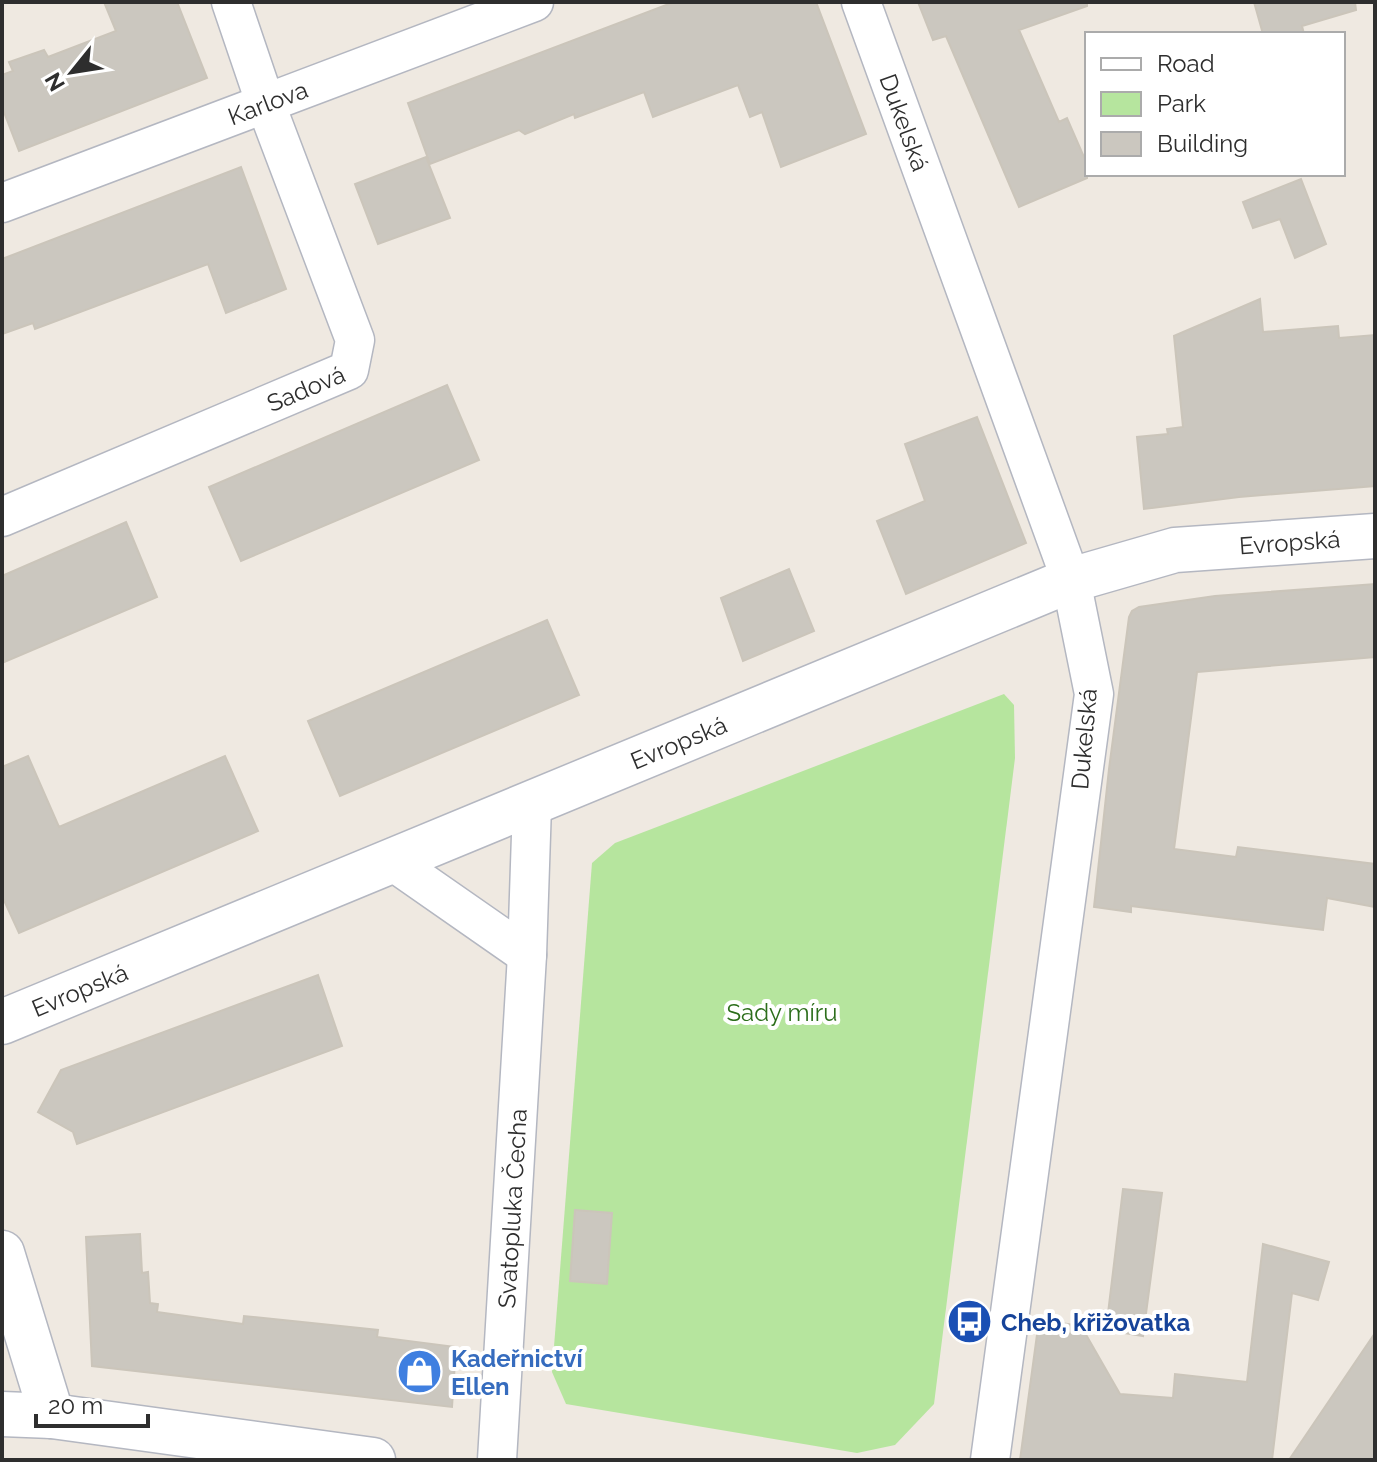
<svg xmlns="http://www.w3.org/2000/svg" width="1377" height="1462" viewBox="0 0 1377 1462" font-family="Raleway,sans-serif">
<rect width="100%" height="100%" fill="#efe9e1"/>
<!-- green -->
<path fill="#b6e59e" d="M 1004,694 L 1014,705 L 1015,758 L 934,1404 L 895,1445 L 857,1453 L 566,1404 L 552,1372 L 592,863 L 615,843 Z"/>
<!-- building -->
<path fill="#cbc7bf" stroke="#cbc5ba" stroke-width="2" d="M 104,2 L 177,2 L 207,78 L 19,151 L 2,107 L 2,75 L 13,71 L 9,62 L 44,50 L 48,57 L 116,31 Z
M 674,2 L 816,2 L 866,134 L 781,167 L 762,112 L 750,117 L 738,85 L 653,117 L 644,92 L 575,118 L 574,114 L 525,134 L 519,130 L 430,164 L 408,103 Z
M 918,2 L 1087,2 L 1087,6 L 1019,30 L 1059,122 L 1067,118 L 1087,164 L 1087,178 L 1019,207 L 946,36 L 933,40 Z
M 1254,2 L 1355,2 L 1356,10 L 1302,26 L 1304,34 L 1263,34 Z
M 426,157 L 450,218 L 378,244 L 355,184 Z
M 241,167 L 286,289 L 226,313 L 208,264 L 35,329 L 33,323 L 2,334 L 2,259 Z
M 1301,179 L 1326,244 L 1295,258 L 1280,219 L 1253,228 L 1243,202 Z
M 1260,299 L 1263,332 L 1338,326 L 1339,338 L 1375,335 L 1375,486 L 1239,497 L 1144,509 L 1137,437 L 1168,434 L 1167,429 L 1183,427 L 1174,336 Z
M 447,385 L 479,460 L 241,561 L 209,487 Z
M 977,417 L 1026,543 L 906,594 L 877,521 L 925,501 L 905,444 Z
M 126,522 L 157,597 L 2,663 L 2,576 Z
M 789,569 L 814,631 L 743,661 L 721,598 Z
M 1375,584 L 1375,657 L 1197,672 L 1174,849 L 1236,857 L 1238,847 L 1375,864 L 1375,907 L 1327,898 L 1323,930 L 1131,906 L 1131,912 L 1094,907 L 1109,769 L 1129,617 L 1132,611 L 1139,607 L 1215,596 Z
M 547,620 L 579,695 L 340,796 L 308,721 Z
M 28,756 L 59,827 L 225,756 L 258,831 L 19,933 L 2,896 L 2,767 Z
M 318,975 L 342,1046 L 77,1144 L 73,1132 L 38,1112 L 61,1070 Z
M 1123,1189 L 1162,1193 L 1143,1336 L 1106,1330 Z
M 575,1210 L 612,1213 L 607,1284 L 570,1281 Z
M 140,1234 L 142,1273 L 148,1272 L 150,1303 L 158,1304 L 157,1312 L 243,1324 L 244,1316 L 378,1330 L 377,1337 L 456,1347 L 452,1407 L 92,1366 L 86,1237 Z
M 1263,1244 L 1329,1262 L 1318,1300 L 1292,1293 L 1272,1460 L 1020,1460 L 1039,1320 L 1081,1326 L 1120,1394 L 1173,1398 L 1175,1374 L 1247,1382 Z
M 1375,1333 L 1375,1460 L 1289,1460 Z"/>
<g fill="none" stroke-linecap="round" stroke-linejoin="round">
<defs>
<g id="street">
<path id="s1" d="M 861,2 L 1071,580 L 1094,694 L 990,1460"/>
<path id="s2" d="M 2,203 L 534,2"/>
<path id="s3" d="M 2,517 L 349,370 L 355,340 L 266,105 L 231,2"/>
<path d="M 392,861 L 527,955"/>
<path id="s4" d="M 497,1460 L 527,955 L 532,805"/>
</g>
<g id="secondary">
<path id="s5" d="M 2,1022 L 1071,580 L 1175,550 L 1375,536"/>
<path d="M 2,1253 L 52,1416"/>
<path d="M 2,1414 L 52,1416 L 373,1460"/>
</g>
</defs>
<!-- street casing -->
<use href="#street" stroke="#b4b7c1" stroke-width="41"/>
<!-- secondary casing -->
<use href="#secondary" stroke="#b4b7c1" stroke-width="47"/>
<!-- street -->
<use href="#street" stroke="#fff" stroke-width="38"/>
<!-- secondary -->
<use href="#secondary" stroke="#fff" stroke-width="44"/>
</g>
<!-- icons -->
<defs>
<symbol id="bus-disc" viewBox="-11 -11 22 22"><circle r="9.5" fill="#1a4fb4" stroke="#fff"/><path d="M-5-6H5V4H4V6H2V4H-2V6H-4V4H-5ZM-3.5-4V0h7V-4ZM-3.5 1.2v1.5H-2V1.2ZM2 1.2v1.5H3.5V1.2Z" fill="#fff"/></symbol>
<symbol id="shop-disc" viewBox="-11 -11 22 22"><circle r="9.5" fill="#3f7fe0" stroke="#fff"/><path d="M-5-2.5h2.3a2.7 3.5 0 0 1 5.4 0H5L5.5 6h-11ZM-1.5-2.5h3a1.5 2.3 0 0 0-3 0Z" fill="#fff"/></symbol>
</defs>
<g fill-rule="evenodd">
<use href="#bus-disc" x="944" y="1296" width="51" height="51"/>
<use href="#shop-disc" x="394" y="1346" width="51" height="51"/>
</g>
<g text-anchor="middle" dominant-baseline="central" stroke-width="8" stroke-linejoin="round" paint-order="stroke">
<!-- street labels -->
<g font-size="24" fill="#2e2e2e" stroke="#fff">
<text stroke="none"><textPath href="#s2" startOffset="284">Karlova</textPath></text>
<text stroke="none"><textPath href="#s1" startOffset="128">Dukelská</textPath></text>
<text stroke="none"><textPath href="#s3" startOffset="330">Sadová</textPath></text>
<text stroke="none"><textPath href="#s5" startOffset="1380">Evropská</textPath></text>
<text transform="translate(1084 739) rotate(-85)">Dukelská</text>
<text stroke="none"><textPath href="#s5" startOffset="732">Evropská</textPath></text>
<text stroke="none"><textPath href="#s5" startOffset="84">Evropská</textPath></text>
<text stroke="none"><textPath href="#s4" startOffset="252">Svatopluka Čecha</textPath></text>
</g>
<!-- park labels -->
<g font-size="24" fill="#2c6e1b" stroke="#fff">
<text x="782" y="1012">Sady míru</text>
</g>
<!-- transit labels -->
<g font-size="24" font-weight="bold" fill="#164399" stroke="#fff" text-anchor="start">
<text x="1001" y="1322">Cheb, křižovatka</text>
</g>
<!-- shop labels -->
<g font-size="24" font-weight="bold" fill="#366cbe" stroke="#fff" text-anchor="start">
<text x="451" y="1358">Kadeřnictví<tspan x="451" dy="28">Ellen</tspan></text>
</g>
</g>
<!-- border -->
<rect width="1377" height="1462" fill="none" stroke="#2e2e2e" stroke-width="8"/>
<!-- legend -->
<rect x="1085" y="32" width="260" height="144" fill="#ffffff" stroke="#ababab" stroke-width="2"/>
<rect x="1101" y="58" width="40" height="12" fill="#ffffff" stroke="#ababab" stroke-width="2"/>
<text x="1157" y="72" font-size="24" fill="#2e2e2e">Road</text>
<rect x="1101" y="92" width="40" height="24" fill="#b6e59e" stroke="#ababab" stroke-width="2"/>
<text x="1157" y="112" font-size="24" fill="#2e2e2e">Park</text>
<rect x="1101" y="132" width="40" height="24" fill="#cbc7bf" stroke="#ababab" stroke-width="2"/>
<text x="1157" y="152" font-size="24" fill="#2e2e2e">Building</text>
<!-- north arrow -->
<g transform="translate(72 72) rotate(240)" stroke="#ffffff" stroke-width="6" paint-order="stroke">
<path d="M0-6L14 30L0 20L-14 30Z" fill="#2e2e2e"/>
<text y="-12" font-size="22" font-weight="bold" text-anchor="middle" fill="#2e2e2e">N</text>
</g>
<!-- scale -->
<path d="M36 1414v12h112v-12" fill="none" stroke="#2e2e2e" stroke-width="4"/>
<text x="48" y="1414" font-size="24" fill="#2e2e2e" stroke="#ffffff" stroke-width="6" paint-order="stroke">20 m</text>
</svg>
